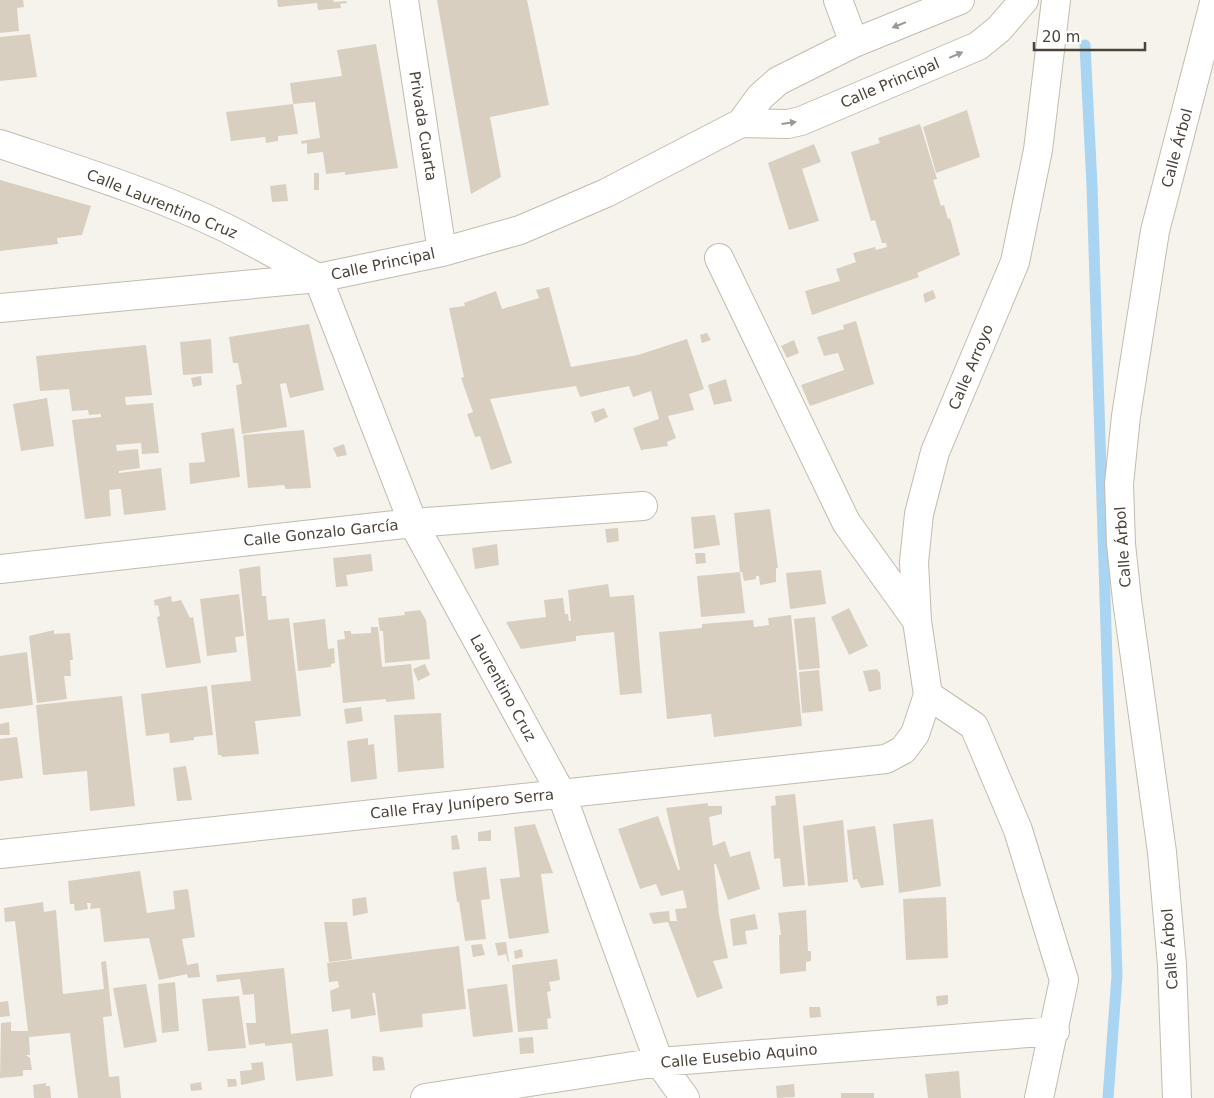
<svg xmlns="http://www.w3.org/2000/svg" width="1214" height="1098" viewBox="0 0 1214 1098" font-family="'DejaVu Sans',sans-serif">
<rect width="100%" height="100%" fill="#f6f3ec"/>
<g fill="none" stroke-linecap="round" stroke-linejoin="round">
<!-- stream -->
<path stroke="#a9d4f2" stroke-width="11" d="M 1085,45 L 1092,186 L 1117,976 L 1108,1098"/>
</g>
<!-- building -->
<path fill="#d8cfc1" d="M 0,0 L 23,0 L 24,7 L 17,8 L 19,31 L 0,33 Z
M 277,0 L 333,0 L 334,2 L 346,1 L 347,3 L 340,4 L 341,8 L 318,10 L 317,3 L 278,7 Z
M 437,0 L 527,0 L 549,105 L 490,117 L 501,177 L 471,194 Z
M 30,34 L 37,77 L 0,81 L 0,37 Z
M 376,44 L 398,168 L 345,175 L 345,172 L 326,174 L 323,152 L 307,154 L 307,143 L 302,144 L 301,141 L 320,138 L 315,102 L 293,104 L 290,83 L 342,76 L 337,50 Z
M 293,104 L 298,134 L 278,136 L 278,141 L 266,143 L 265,137 L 231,141 L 226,112 Z
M 967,110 L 980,157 L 936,173 L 923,127 Z
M 920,124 L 937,179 L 933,180 L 941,206 L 944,205 L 948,219 L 950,218 L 960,255 L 917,273 L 919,277 L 812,315 L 805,291 L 840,281 L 836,269 L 856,262 L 853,253 L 875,247 L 876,250 L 887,247 L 886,243 L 882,243 L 875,220 L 871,221 L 851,152 L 880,143 L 878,138 Z
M 814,144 L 821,162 L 802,169 L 819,221 L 789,230 L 768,163 Z
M 314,173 L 319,173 L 319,190 L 314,190 Z
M 0,180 L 91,206 L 82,235 L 57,238 L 58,244 L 0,251 Z
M 286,184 L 288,201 L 272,202 L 270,186 Z
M 549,287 L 571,367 L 638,355 L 687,339 L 704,389 L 689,394 L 694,410 L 668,416 L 676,438 L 667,442 L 668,446 L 641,450 L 633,428 L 659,419 L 651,391 L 633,397 L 629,386 L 580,397 L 576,386 L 490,399 L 512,463 L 491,470 L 480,436 L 475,437 L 467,414 L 473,412 L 461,378 L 464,377 L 449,308 L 465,306 L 464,303 L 496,291 L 502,309 L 539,298 L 536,290 Z
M 933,290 L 936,298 L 925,303 L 923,294 Z
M 856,321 L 874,384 L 810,406 L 801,385 L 844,370 L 838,353 L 824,356 L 817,337 L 844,329 L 843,325 Z
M 309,324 L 324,390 L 290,398 L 286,383 L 280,384 L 287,427 L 242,434 L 236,385 L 242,384 L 238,363 L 233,363 L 229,337 Z
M 707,333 L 711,340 L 702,343 L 700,335 Z
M 211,339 L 213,373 L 183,375 L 180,342 Z
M 794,340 L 799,353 L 787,358 L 781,346 Z
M 146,345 L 152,395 L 125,397 L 126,405 L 153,403 L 159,453 L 142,454 L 141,443 L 116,445 L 117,451 L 138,449 L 140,468 L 119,471 L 119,473 L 161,468 L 166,510 L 124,515 L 121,489 L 118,489 L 109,490 L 111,516 L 85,519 L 72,420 L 101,417 L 101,414 L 89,415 L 88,410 L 72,411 L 69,389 L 40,391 L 36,356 Z
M 201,376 L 202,385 L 193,387 L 191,378 Z
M 726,379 L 732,401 L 714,405 L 708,385 Z
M 47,398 L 54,446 L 21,451 L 13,404 Z
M 604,408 L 608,417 L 595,423 L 591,412 Z
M 234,428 L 240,477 L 190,484 L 189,463 L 205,462 L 201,433 Z
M 304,430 L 311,488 L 286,489 L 284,485 L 248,488 L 243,435 Z
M 344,444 L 347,455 L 337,457 L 333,448 Z
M 770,509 L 778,568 L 776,568 L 776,582 L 760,585 L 759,576 L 756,576 L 756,579 L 744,581 L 742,572 L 740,572 L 734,513 Z
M 715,515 L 720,545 L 694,549 L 691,517 Z
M 618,528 L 619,541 L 607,543 L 605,529 Z
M 497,544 L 499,565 L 475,569 L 472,548 Z
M 695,553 L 705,553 L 706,563 L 696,564 Z
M 371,554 L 373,571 L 346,575 L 348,586 L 336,587 L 333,558 Z
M 260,566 L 262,596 L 266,596 L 268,620 L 289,618 L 301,716 L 255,721 L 259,754 L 222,757 L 221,755 L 218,755 L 211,685 L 251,681 L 239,569 Z
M 821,570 L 826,604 L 790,609 L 786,573 Z
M 740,572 L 745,613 L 701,617 L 697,576 Z
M 608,584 L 610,597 L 634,595 L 642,693 L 620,695 L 614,632 L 576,636 L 576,641 L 521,649 L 506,622 L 546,617 L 544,600 L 563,598 L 565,614 L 568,614 L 569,621 L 571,621 L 568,590 Z
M 239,594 L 244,636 L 235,637 L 237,652 L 207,656 L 200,599 Z
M 171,596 L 172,602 L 181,600 L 190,618 L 193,617 L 201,663 L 166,668 L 157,617 L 160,616 L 158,605 L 155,606 L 154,600 Z
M 849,608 L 868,646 L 849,655 L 831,617 Z
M 420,610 L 426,620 L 430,659 L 385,663 L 383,631 L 380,631 L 378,618 L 405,615 L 404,612 Z
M 791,615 L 802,726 L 714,737 L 711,714 L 667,719 L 659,632 L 702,628 L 702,624 L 753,620 L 754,627 L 769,625 L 768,618 Z
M 815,617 L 820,668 L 799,670 L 794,619 Z
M 325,619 L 328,649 L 334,648 L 335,663 L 331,664 L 331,667 L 298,671 L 293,623 Z
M 371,627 L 378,627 L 382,667 L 411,664 L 415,699 L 386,702 L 386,699 L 343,703 L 337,640 L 345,639 L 344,631 L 351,631 L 351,634 L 371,633 Z
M 54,630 L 54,634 L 70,633 L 73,660 L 70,660 L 71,676 L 64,676 L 67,699 L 37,703 L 29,636 Z
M 27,652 L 33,705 L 0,709 L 0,656 Z
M 425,664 L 430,675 L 418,681 L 413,669 Z
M 877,669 L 880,673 L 881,689 L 869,692 L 863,671 Z
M 819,670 L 823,711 L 802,713 L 799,672 Z
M 207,686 L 213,735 L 194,737 L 194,740 L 170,743 L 169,733 L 146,736 L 141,694 Z
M 122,696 L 135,806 L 90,811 L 87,771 L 43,775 L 36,705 Z
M 361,707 L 363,721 L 346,724 L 344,709 Z
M 441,713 L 444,768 L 398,772 L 394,715 Z
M 9,722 L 10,735 L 0,735 L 0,724 Z
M 17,737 L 23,778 L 0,781 L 0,739 Z
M 368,738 L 368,745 L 374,744 L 377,779 L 351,782 L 347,741 Z
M 186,766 L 192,800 L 177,801 L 173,768 Z
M 795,794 L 805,885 L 783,887 L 780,858 L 774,859 L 771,806 L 776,805 L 775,796 Z
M 708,803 L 708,806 L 722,806 L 722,814 L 709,817 L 713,846 L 725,841 L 730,857 L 750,851 L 760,889 L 728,900 L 716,864 L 714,864 L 719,915 L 728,958 L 713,961 L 723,988 L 697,998 L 668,922 L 653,924 L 649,913 L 669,911 L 670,921 L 677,921 L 675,909 L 687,908 L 683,890 L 661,896 L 656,884 L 640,889 L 618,829 L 658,816 L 678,870 L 680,870 L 666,808 Z
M 933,819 L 941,886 L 899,893 L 893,824 Z
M 843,820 L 848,882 L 808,886 L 803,826 Z
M 535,824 L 553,873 L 541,874 L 549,933 L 509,939 L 500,879 L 520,877 L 514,827 Z
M 875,826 L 884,885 L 861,888 L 857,879 L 853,880 L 847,830 Z
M 491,830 L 491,841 L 478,841 L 478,832 Z
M 457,835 L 460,849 L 452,850 L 451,836 Z
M 486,867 L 490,899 L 481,900 L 486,939 L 465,941 L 459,902 L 457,902 L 453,872 Z
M 140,871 L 147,913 L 175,909 L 173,891 L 188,889 L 195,937 L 182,939 L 187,965 L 198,963 L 200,977 L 188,978 L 187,974 L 159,980 L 149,938 L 104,942 L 100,908 L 90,909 L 91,903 L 87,903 L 88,909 L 75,911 L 74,904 L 70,904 L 68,881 Z
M 366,897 L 368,913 L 353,916 L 352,899 Z
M 946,897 L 948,958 L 906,960 L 903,899 Z
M 43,902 L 44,912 L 56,910 L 63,994 L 104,989 L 101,962 L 106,961 L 112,1016 L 103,1017 L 109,1077 L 119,1076 L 121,1098 L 78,1098 L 70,1033 L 29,1037 L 30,1055 L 26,1055 L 30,1058 L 32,1070 L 23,1070 L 23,1076 L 0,1078 L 1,1023 L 11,1022 L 11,1031 L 28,1031 L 15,921 L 5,922 L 4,908 Z
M 806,910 L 808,951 L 811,951 L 811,961 L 806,962 L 806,971 L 780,974 L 779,935 L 781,935 L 778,913 Z
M 755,914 L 758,929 L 745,931 L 747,944 L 733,946 L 730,919 Z
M 324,922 L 347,922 L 352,959 L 329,962 Z
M 506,942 L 509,962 L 508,962 L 506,954 L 498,956 L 495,943 Z
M 482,944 L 485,955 L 473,957 L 471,945 Z
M 459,946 L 466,1009 L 422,1014 L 423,1027 L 380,1032 L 375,993 L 372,993 L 376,1015 L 351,1019 L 350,1009 L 332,1012 L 330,991 L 339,987 L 338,981 L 329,982 L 327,963 Z
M 522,949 L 523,957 L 515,959 L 514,951 Z
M 557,959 L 560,980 L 549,982 L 551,991 L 547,992 L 551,1018 L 547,1019 L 548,1029 L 518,1032 L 512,965 Z
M 284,968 L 291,1034 L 328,1029 L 333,1076 L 296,1081 L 292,1043 L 265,1046 L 265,1043 L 249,1045 L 246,1023 L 256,1023 L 254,994 L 243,995 L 240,979 L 217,982 L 216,975 Z
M 175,982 L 179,1031 L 162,1033 L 158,984 Z
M 146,984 L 157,1042 L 124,1048 L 113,988 Z
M 507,984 L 513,1032 L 473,1037 L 467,989 Z
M 948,995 L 948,1004 L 937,1006 L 936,996 Z
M 239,996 L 246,1048 L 208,1051 L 202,999 Z
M 8,1001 L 10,1016 L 0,1017 L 0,1002 Z
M 809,1007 L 820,1007 L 821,1017 L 810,1018 Z
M 533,1037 L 534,1053 L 520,1054 L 519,1038 Z
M 372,1056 L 383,1057 L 385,1070 L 373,1071 Z
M 263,1062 L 265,1080 L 241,1085 L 240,1071 L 252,1070 L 251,1063 Z
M 959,1071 L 961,1098 L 928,1098 L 925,1074 Z
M 227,1079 L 236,1079 L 237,1086 L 228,1087 Z
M 201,1082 L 202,1090 L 191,1091 L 190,1084 Z
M 46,1083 L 46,1086 L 50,1086 L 51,1098 L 34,1098 L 33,1085 Z
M 794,1084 L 795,1097 L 777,1098 L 776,1086 Z
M 841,1093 L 874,1093 L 874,1098 L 841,1098 Z"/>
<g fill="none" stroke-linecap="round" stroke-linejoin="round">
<defs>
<path id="minor" d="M 404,0 L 442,252
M 838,0 L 854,43
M 741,123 L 788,124 L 801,121 L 978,46 L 999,29 L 1024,0
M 0,144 C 75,169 153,193 224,227 C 256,243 287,261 318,278 L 413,523 L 561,793 L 659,1062 L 685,1098
M 719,258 L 846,522 L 917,621
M 0,308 L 318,278 L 442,252 L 520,230 L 606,193 L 741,123 L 760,97 L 778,81 L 854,43 L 960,0
M 0,569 L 413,523 L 643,506
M 928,695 L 974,726 L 1018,830 L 1064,980 L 1039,1098
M 0,854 L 886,759 L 903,750 L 915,734 L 928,695 L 917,621 L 914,562 L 919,514 L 935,452 L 1015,262 L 1038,150 L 1056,0
M 425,1098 L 659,1062 L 1055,1031
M 1177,1098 L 1172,965 L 1162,852 L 1127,600 L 1121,544 L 1119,484 L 1126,416 L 1155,231 L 1214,3"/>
</defs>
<!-- minor casing -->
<use href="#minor" stroke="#c2bbae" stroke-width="30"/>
<!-- minor -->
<use href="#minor" stroke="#fff" stroke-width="28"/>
</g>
<!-- one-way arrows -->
<defs><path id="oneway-solid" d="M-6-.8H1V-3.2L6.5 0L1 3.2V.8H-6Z" transform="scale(1.25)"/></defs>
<g fill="#9c9892">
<use href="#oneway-solid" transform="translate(899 25) rotate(158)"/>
<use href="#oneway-solid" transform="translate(956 55) rotate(-23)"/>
<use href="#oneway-solid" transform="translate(789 123) rotate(-8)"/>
</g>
<g text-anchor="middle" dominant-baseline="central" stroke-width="4" stroke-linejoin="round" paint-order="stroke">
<!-- street labels -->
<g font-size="15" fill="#4b4439" stroke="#fff">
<text transform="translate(890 83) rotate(-23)">Calle Principal</text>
<text transform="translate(423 126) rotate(81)">Privada Cuarta</text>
<text transform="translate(1177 148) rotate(-75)">Calle Árbol</text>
<text transform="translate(162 204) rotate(22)">Calle Laurentino Cruz</text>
<text transform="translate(383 264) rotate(-12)">Calle Principal</text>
<text transform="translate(971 367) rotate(-67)">Calle Arroyo</text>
<text transform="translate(321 533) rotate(-6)">Calle Gonzalo García</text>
<text transform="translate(1123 547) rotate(-94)">Calle Árbol</text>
<text transform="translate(503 688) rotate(61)">Laurentino Cruz</text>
<text transform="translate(462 804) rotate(-6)">Calle Fray Junípero Serra</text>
<text transform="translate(1170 949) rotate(-94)">Calle Árbol</text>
<text transform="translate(739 1056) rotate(-5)">Calle Eusebio Aquino</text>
</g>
</g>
<!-- scale -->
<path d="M1034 42v8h111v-8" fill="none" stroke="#4b4439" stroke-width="2.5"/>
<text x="1042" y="42" font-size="15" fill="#4b4439" stroke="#ffffff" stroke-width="4" paint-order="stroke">20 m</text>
</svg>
